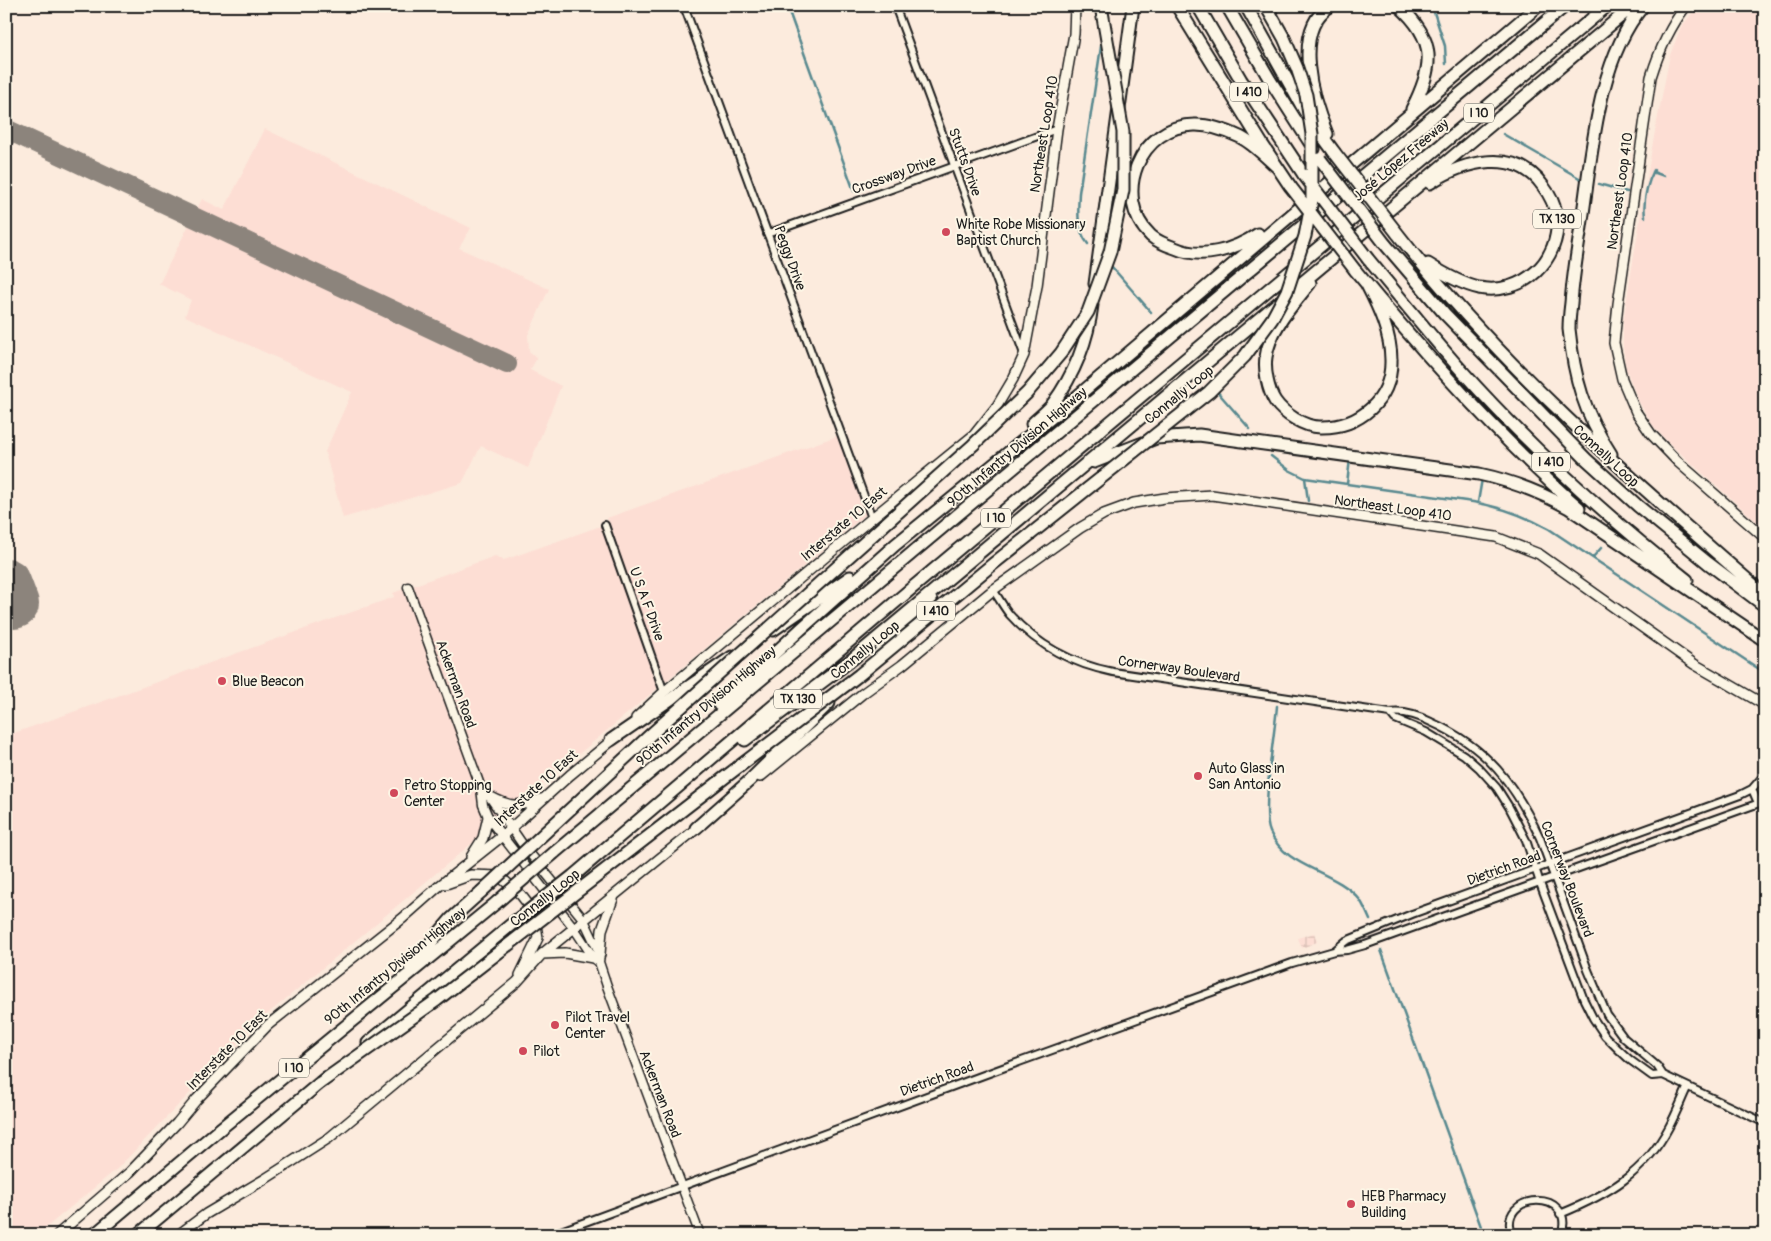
<svg xmlns="http://www.w3.org/2000/svg" width="1771" height="1241" viewBox="0 0 1771 1241" font-family="Pangolin,sans-serif">
<defs>
<pattern id="industrial-grid" width="8" height="8" patternUnits="userSpaceOnUse" patternTransform="scale(1.25)"><rect width="8" height="8" fill="#fdded4"/><path d="M0 4h8M4 0v8" fill="none" stroke="#d8beb5"/></pattern>
</defs>
<rect width="100%" height="100%" fill="#fcebdd"/>
<filter id="ink" filterUnits="userSpaceOnUse"><feTurbulence type="fractalNoise" baseFrequency=".02" numOctaves="2"/><feDisplacementMap in="SourceGraphic" scale="10" xChannelSelector="R" yChannelSelector="G"/><feConvolveMatrix kernelMatrix="1 2 1 2 8 2 1 2 1" color-interpolation-filters="sRGB"/></filter>
<g filter="url(#ink)">
<!-- built -->
<path fill="#fdded4" d="M 1698,6 L 1756,6 L 1765,30 L 1765,529 L 1671,445 L 1653,426 L 1639,402 L 1626,369 L 1623,347 L 1623,322 L 1653,142 L 1670,55 L 1681,27 Z
M 265,129 L 471,228 L 459,248 L 549,289 L 528,335 L 529,351 L 537,358 L 530,370 L 561,386 L 528,468 L 481,446 L 462,483 L 343,518 L 325,452 L 352,392 L 185,316 L 191,300 L 159,284 L 202,199 L 224,210 Z
M 837,436 L 866,514 L 258,1022 L 118,1168 L 37,1235 L 6,1235 L 6,736 L 394,597 L 393,593 L 495,556 L 504,560 L 609,523 L 607,518 Z"/>
<!-- industrial -->
<path fill="url(#industrial-grid)" d="M 1314,933 L 1317,942 L 1302,948 L 1298,938 Z"/>
<g fill="none" stroke-linecap="round" stroke-linejoin="round">
<!-- stream -->
<path stroke="#59898f" stroke-width="2.5" d="M 787,6 L 854,191
M 1432,6 L 1445,46 L 1446,64
M 1503,134 L 1581,179
M 1653,172 L 1664,176
M 1599,184 L 1627,192
M 1645,217 C 1643,201 1647,184 1654,170
M 1088,244 C 1076,229 1078,211 1079,193 L 1102,40
M 1112,267 L 1151,312
M 1215,389 L 1250,429
M 1271,456 L 1289,470 L 1305,478 L 1473,502 C 1501,507 1525,516 1549,529 L 1765,673
M 1305,478 L 1308,501
M 1347,484 L 1350,459
M 1478,502 L 1482,479
M 1593,557 L 1602,547
M 1277,706 C 1275,732 1261,812 1270,832 C 1286,869 1336,870 1360,900 C 1364,906 1367,913 1370,920
M 1381,950 L 1484,1235"/>
<!-- taxiway -->
<path stroke="#8c847c" stroke-width="20" d="M 6,129 L 507,364"/>
<!-- runway -->
<path stroke="#8c847c" stroke-width="50" d="M 6,583 L 14,604"/>
<defs>
<path id="minor" d="M 684,6 L 872,518
M 895,6 L 1024,354
M 1762,6 L 1765,14
M 767,234 L 1057,129
M 605,525 L 664,692
M 993,590 C 999,598 1004,608 1010,615 C 1038,646 1073,664 1113,672 L 1390,713 C 1404,711 1419,716 1431,722 C 1487,747 1515,784 1540,838 L 1588,970 L 1607,1015 L 1624,1038 L 1657,1066 L 1663,1075 L 1765,1123
M 1761,704 L 1765,714
M 1390,713 L 1395,719 L 1426,732 L 1464,755 L 1479,768 L 1497,788 L 1509,807 L 1526,840 L 1540,883 L 1584,1000 L 1593,1018 L 1605,1036 L 1618,1049 L 1630,1060 L 1652,1076 L 1663,1075
M 1752,789 L 1758,803
M 1334,951 L 1346,941 L 1412,914 L 1740,795 L 1752,789 L 1765,774
M 1560,1214 C 1607,1195 1645,1173 1669,1127 C 1676,1114 1681,1101 1687,1088
M 550,1235 L 1008,1066 L 1292,963 L 1334,951 L 1347,950 L 1365,945 L 1765,801
M 1512,1235 C 1496,1190 1578,1189 1561,1235"/>
<path id="tertiary" d="M 408,587 L 481,788 L 483,805 L 489,819 L 574,928 L 595,960
M 481,788 L 489,796 L 523,845 L 584,920 L 600,954 L 599,962 L 607,986 L 700,1235"/>
<path id="secondary" d="M 1686,6 C 1669,28 1659,51 1651,77 L 1618,304 L 1614,343 L 1622,379 L 1636,412 L 1651,434 L 1678,462 L 1765,538
M 636,718 L 664,692 L 872,518 L 974,435 L 997,406 L 1013,379 L 1024,355 L 1037,286 L 1057,129 L 1074,34 L 1075,6
M 760,777 L 862,694 L 902,665 L 993,590 L 1080,528 L 1104,514 L 1134,503 L 1165,498 L 1212,495 L 1496,537 L 1539,554 L 1694,664 L 1765,705
M 489,796 C 511,808 518,807 541,799
M 471,857 L 483,838 L 488,817
M 446,884 L 471,875 L 499,876 L 521,895 L 534,912 L 538,938 L 520,975
M 542,954 L 565,953 L 593,958
M 600,954 L 602,930 L 614,896
M 57,1235 L 130,1172 L 177,1123 L 197,1099 L 268,1025 L 403,918 L 438,887 L 501,837 L 570,775 L 616,737
M 178,1235 L 206,1214 L 265,1179 L 329,1138 L 517,982 L 542,954 L 701,825"/>
<path id="motorway" d="M 1177,6 L 1262,144 L 1290,186
M 1198,6 L 1241,80 L 1304,175
M 1227,6 L 1270,80 L 1314,149
M 1246,6 L 1307,115 L 1334,152
M 1399,6 C 1437,40 1434,66 1412,109
M 1327,134 C 1313,101 1291,30 1330,6
M 1397,233 C 1503,369 1636,483 1765,595
M 1258,234 C 1234,250 1202,260 1175,248 C 1166,245 1158,242 1151,236 C 1110,197 1140,124 1196,125 C 1210,125 1227,131 1240,137 C 1254,144 1267,158 1278,168
M 1385,244 L 1445,314 L 1586,459 L 1638,506 L 1708,563 L 1765,606
M 1368,259 C 1399,296 1429,334 1461,370 C 1529,446 1606,516 1687,580
M 1428,264 C 1444,274 1461,284 1479,288 C 1523,296 1561,260 1557,217 C 1555,206 1550,195 1543,186 C 1516,147 1464,161 1430,183
M 1355,270 C 1424,354 1497,436 1579,508
M 1310,283 C 1293,305 1270,328 1266,357 C 1264,370 1268,390 1275,401 C 1284,414 1304,427 1320,427 C 1359,428 1392,400 1391,360 C 1391,334 1379,308 1367,285
M 1095,284 L 1133,6
M 1032,424 C 1038,418 1046,412 1052,405 C 1073,376 1088,341 1092,305
M 1611,454 C 1584,413 1574,378 1569,329 C 1569,320 1570,311 1571,303 C 1573,277 1577,252 1581,227 C 1592,157 1596,62 1643,6
M 1094,462 L 1156,438 L 1199,435 L 1479,474 C 1512,481 1540,492 1569,508 L 1761,638
M 773,630 L 850,577
M 879,653 L 920,613 L 931,600
M 719,705 L 801,629 L 895,545 L 1073,400 L 1538,6
M 611,740 L 732,657
M 745,740 L 850,661 L 1633,6
M 696,828 L 748,782 L 829,703
M 554,853 L 1565,6
M 573,876 L 912,588 L 1607,6
M 410,967 L 451,919 L 481,892
M 368,1043 L 513,923
M 94,1235 L 220,1129 L 496,903
M 138,1235 L 327,1077"/>
</defs>
<!-- minor casing -->
<use href="#minor" stroke="#1c1c1c" stroke-width="10"/>
<!-- tertiary casing -->
<use href="#tertiary" stroke="#1c1c1c" stroke-width="11"/>
<!-- secondary casing -->
<use href="#secondary" stroke="#1c1c1c" stroke-width="12"/>
<!-- motorway casing -->
<use href="#motorway" stroke="#1c1c1c" stroke-width="15"/>
<!-- minor -->
<use href="#minor" stroke="#fcf5e5" stroke-width="6"/>
<!-- tertiary -->
<use href="#tertiary" stroke="#fcf5e5" stroke-width="8"/>
<!-- secondary -->
<use href="#secondary" stroke="#fcf5e5" stroke-width="9"/>
<!-- motorway -->
<use href="#motorway" stroke="#fcf5e5" stroke-width="11"/>
<defs>
<path id="motorway-bridge" d="M 1334,152 L 1397,233
M 1320,159 L 1385,244
M 1304,175 L 1368,259
M 1290,186 L 1355,270
M 481,892 L 648,737 L 973,445 L 1027,393 L 1061,353 L 1088,312 L 1110,252 L 1123,190 L 1123,132 L 1101,6
M 496,903 L 554,853
M 513,923 L 573,876
M 320,1083 L 437,1000 L 724,778 L 859,675 L 993,564 L 1209,392 L 1245,356 L 1272,319 L 1287,291 L 1305,236 L 1312,200 L 1312,134 L 1306,95 L 1297,68 L 1284,38 L 1266,6"/>
</defs>
<!-- motorway-bridge casing -->
<use href="#motorway-bridge" stroke="#1c1c1c" stroke-width="15" stroke-linecap="butt"/>
<!-- motorway-bridge -->
<use href="#motorway-bridge" stroke="#fcf5e5" stroke-width="11"/>
</g>
</g>
<!-- markers -->
<g fill="#d1495b" stroke="#fcf5e5" stroke-width="2">
<circle cx="946" cy="232" r="5"/>
<circle cx="222" cy="681" r="5"/>
<circle cx="1198" cy="776" r="5"/>
<circle cx="394" cy="793" r="5"/>
<circle cx="555" cy="1025" r="5"/>
<circle cx="523" cy="1051" r="5"/>
<circle cx="1351" cy="1204" r="5"/>
</g>
<g text-anchor="middle" dominant-baseline="central" stroke-width="4" stroke-linejoin="round" paint-order="stroke">
<!-- shield labels -->
<g fill="#fcf5e5" stroke="#5f5d58" stroke-width="1">
<rect x="1230" y="82.5" width="38" height="19" rx="4"/>
<rect x="1464" y="103.5" width="30" height="19" rx="4"/>
<rect x="1533" y="209.5" width="48" height="19" rx="4"/>
<rect x="1532" y="452.5" width="38" height="19" rx="4"/>
<rect x="981" y="508.5" width="30" height="19" rx="4"/>
<rect x="917" y="601.5" width="38" height="19" rx="4"/>
<rect x="774" y="689.5" width="48" height="19" rx="4"/>
<rect x="279" y="1058.5" width="30" height="19" rx="4"/>
</g>
<g font-size="12" font-weight="bold" fill="#1c1c1c">
<text x="1249" y="92">I 410</text>
<text x="1479" y="113">I 10</text>
<text x="1557" y="219">TX 130</text>
<text x="1551" y="462">I 410</text>
<text x="996" y="518">I 10</text>
<text x="936" y="611">I 410</text>
<text x="798" y="699">TX 130</text>
<text x="294" y="1068">I 10</text>
</g>
<!-- street labels -->
<g font-size="14" fill="#1c1c1c" stroke="#fcf5e5">
<text transform="translate(1044 134) rotate(-81)">Northeast Loop 410</text>
<text transform="translate(1401 160) rotate(-40)">José López Freeway</text>
<text transform="translate(965 162) rotate(70)">Stutts Drive</text>
<text transform="translate(894 175) rotate(-20)">Crossway Drive</text>
<text transform="translate(1620 191) rotate(-82)">Northeast Loop 410</text>
<text transform="translate(790 258) rotate(70)">Peggy Drive</text>
<text transform="translate(1179 395) rotate(-39)">Connally Loop</text>
<text transform="translate(1017 447) rotate(-40)">90th Infantry Division Highway</text>
<text transform="translate(1606 456) rotate(43)">Connally Loop</text>
<text transform="translate(1393 508) rotate(8)">Northeast Loop 410</text>
<text transform="translate(844 524) rotate(-40)">Interstate 10 East</text>
<text transform="translate(647 604) rotate(70)">U S A F Drive</text>
<text transform="translate(865 650) rotate(-39)">Connally Loop</text>
<text transform="translate(1179 669) rotate(8)">Cornerway Boulevard</text>
<text transform="translate(456 684) rotate(70)">Ackerman Road</text>
<text transform="translate(706 706) rotate(-40)">90th Infantry Division Highway</text>
<text transform="translate(536 788) rotate(-42)">Interstate 10 East</text>
<text transform="translate(1504 868) rotate(-20)">Dietrich Road</text>
<text transform="translate(1567 879) rotate(69)">Cornerway Boulevard</text>
<text transform="translate(545 898) rotate(-38)">Connally Loop</text>
<text transform="translate(395 966) rotate(-39)">90th Infantry Division Highway</text>
<text transform="translate(227 1050) rotate(-45)">Interstate 10 East</text>
<text transform="translate(937 1079) rotate(-20)">Dietrich Road</text>
<text transform="translate(660 1094) rotate(69)">Ackerman Road</text>
</g>
<!-- poi labels -->
<g font-size="14" fill="#1c1c1c" stroke="#fcf5e5" text-anchor="start">
<text x="956" y="224">White Robe Missionary<tspan x="956" dy="16">Baptist Church</tspan></text>
<text x="232" y="681">Blue Beacon</text>
<text x="1208" y="768">Auto Glass in<tspan x="1208" dy="16">San Antonio</tspan></text>
<text x="404" y="785">Petro Stopping<tspan x="404" dy="16">Center</tspan></text>
<text x="565" y="1017">Pilot Travel<tspan x="565" dy="16">Center</tspan></text>
<text x="533" y="1051">Pilot</text>
<text x="1361" y="1196">HEB Pharmacy<tspan x="1361" dy="16">Building</tspan></text>
</g>
</g>
<!-- margin -->
<rect width="1771" height="1241" fill="none" stroke="#fcf5e5" stroke-width="25"/>
<rect x="12" y="12" width="1746" height="1216" fill="none" stroke="#1c1c1c" stroke-width="2" filter="url(#ink)"/>
</svg>
